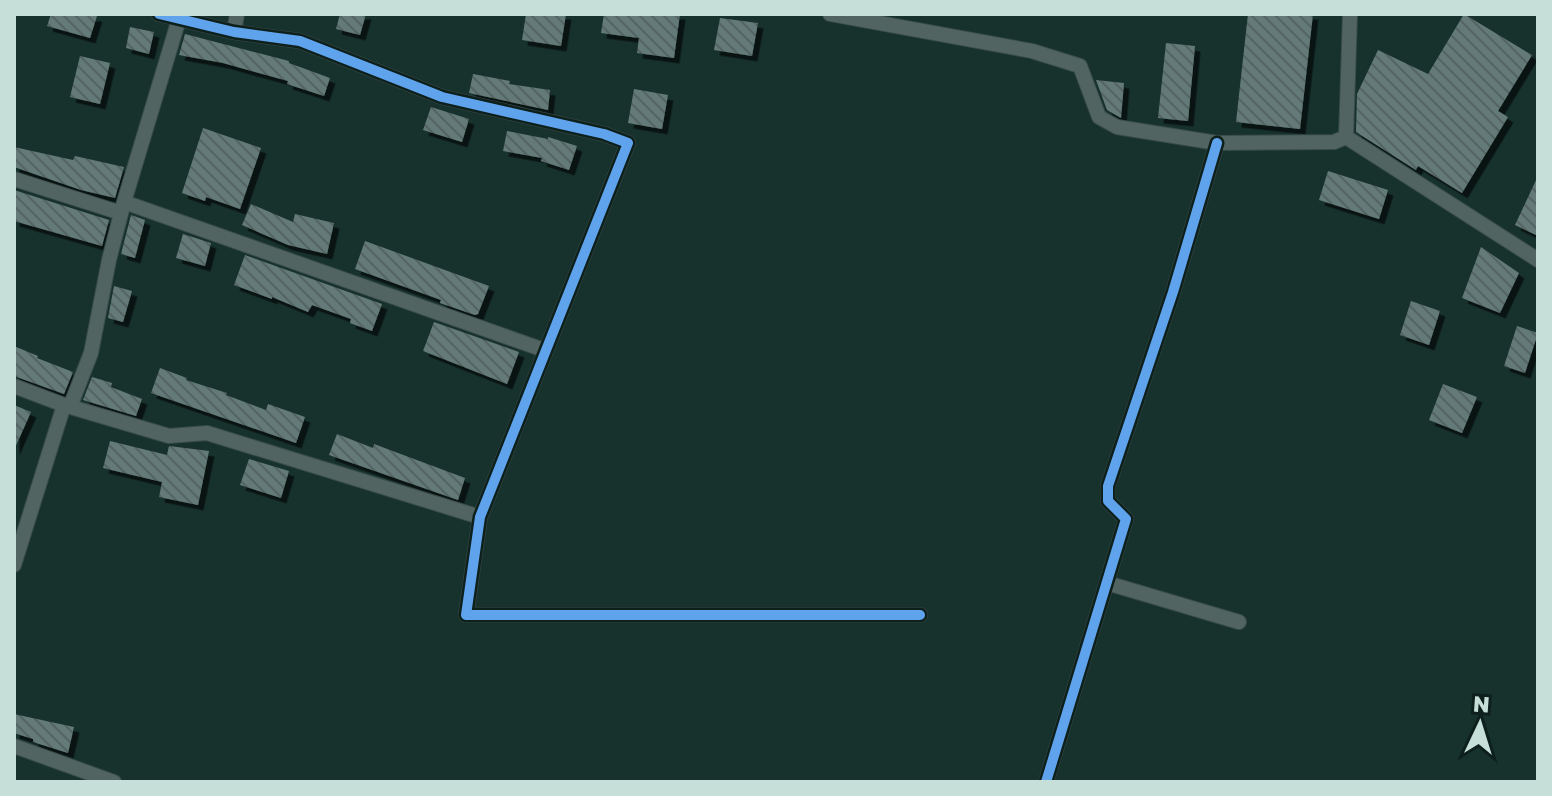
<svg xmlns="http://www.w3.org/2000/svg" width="1552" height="796" viewBox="0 0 1552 796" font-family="'Golos Text',sans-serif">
<defs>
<pattern id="building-back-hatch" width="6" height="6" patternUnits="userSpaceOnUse" patternTransform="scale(2)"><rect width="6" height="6" fill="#647a78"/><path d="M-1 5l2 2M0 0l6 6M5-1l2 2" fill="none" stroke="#546462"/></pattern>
<filter id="shadow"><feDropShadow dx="5.5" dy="5.5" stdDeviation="0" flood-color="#0009"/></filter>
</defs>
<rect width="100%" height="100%" fill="#17322d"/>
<!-- building -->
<path fill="url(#building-back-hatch)" filter="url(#shadow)" d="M 51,14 L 97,16 L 90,38 L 47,26 Z
M 340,14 L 366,14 L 360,35 L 336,29 Z
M 526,14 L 566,14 L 561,46 L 522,40 Z
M 604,14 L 680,14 L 674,58 L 637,53 L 639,38 L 601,33 Z
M 1248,14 L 1313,14 L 1300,129 L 1236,122 Z
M 1464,14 L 1532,55 L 1498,111 L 1508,117 L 1462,193 L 1418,166 L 1416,170 L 1356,132 L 1357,94 L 1378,50 L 1428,74 Z
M 720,18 L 758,23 L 752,56 L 714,50 Z
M 130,27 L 154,32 L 149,54 L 126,48 Z
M 185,34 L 289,61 L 289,63 L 330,78 L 324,96 L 287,84 L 288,81 L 223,63 L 179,55 Z
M 1166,43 L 1195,46 L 1188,121 L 1158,118 Z
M 80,56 L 110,63 L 100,104 L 70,97 Z
M 473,74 L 510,81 L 509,84 L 550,90 L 548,110 L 469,93 Z
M 1096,80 L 1124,83 L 1121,118 L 1107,110 Z
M 634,89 L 668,95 L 662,129 L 628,123 Z
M 431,107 L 469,119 L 462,142 L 423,130 Z
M 203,128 L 261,148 L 240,209 L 206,197 L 205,201 L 182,193 Z
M 507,131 L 548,139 L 548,137 L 577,146 L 569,170 L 541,161 L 542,158 L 503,151 Z
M 14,147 L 73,160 L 75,156 L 124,167 L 115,198 L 81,190 L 14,167 Z
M 1328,171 L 1388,190 L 1379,219 L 1319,200 Z
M 1538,176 L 1538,236 L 1515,225 Z
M 14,190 L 109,220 L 102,246 L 14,221 Z
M 251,204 L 293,222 L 295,214 L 334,223 L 327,254 L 288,245 L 242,225 Z
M 131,215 L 145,220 L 135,258 L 121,254 Z
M 183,234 L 211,243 L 205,266 L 176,258 Z
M 365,241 L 489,286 L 478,314 L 475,315 L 440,303 L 441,300 L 355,269 Z
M 1481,247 L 1519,273 L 1500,313 L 1462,298 Z
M 245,255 L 382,304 L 372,331 L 350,323 L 351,319 L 312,305 L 308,312 L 272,297 L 272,299 L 234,285 Z
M 114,286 L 132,291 L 123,322 L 108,318 Z
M 1411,301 L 1440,311 L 1429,345 L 1400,335 Z
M 434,322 L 519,352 L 507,384 L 423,351 Z
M 1517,326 L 1538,333 L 1525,373 L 1504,366 Z
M 14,346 L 38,356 L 37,358 L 73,372 L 64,394 L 14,376 Z
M 160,368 L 187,378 L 186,380 L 227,393 L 226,395 L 266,410 L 268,404 L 305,417 L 296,443 L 151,393 Z
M 92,377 L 112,383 L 111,387 L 142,399 L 136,416 L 83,400 Z
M 1443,384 L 1477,397 L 1462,433 L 1429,420 Z
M 14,405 L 31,412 L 14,450 Z
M 337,434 L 373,448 L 374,444 L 465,478 L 458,500 L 329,455 Z
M 110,441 L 167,455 L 169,446 L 209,451 L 198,505 L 159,497 L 162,482 L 103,468 Z
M 249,459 L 289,471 L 281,498 L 240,485 Z
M 14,714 L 74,727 L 68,753 L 33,742 L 33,739 L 14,733 Z"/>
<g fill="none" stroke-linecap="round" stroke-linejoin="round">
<defs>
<path id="minor" d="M 159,14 L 234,32 L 300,41 L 442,97 L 604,134 L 628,143 L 480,517 L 466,615 L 920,615
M 830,14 L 1032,51 L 1080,66 L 1099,117 L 1117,127 L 1217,143 L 1334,142 L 1346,137
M 1350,14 L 1346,137 L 1538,260
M 179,19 L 124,202 L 544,350
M 234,32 L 237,14
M 14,179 L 121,213
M 14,386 L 64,405 L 169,436 L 207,433 L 480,517
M 70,407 L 91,353 L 109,260 L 124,202
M 14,565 L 64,405
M 1107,583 L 1239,622
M 14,746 L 114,782
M 1046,782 L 1126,519 L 1108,501 L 1108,486 L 1173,292 L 1217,143"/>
</defs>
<!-- minor casing -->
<use href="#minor" stroke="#384c49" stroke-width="16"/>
<!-- minor -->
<use href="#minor" stroke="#526461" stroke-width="14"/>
<defs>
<path id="cycleway" d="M 159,14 L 234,32 L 300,41 L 442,97 L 604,134 L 628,143 L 480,517 L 466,615 L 920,615
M 1046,782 L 1126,519 L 1108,501 L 1108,486 L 1173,292 L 1217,143"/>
</defs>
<!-- cycleway casing -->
<use href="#cycleway" stroke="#0d201c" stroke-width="15"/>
<!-- cycleway -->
<use href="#cycleway" stroke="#60a3ed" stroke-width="10"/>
</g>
<!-- border -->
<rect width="1552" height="796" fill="none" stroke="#c7dfd9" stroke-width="32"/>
<!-- north arrow -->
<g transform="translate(1480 724) rotate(4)" stroke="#0d201c" stroke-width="6" paint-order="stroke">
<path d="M0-6L14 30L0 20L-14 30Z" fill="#c7dfd9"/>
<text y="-12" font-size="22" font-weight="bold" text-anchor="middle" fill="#c7dfd9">N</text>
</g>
</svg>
